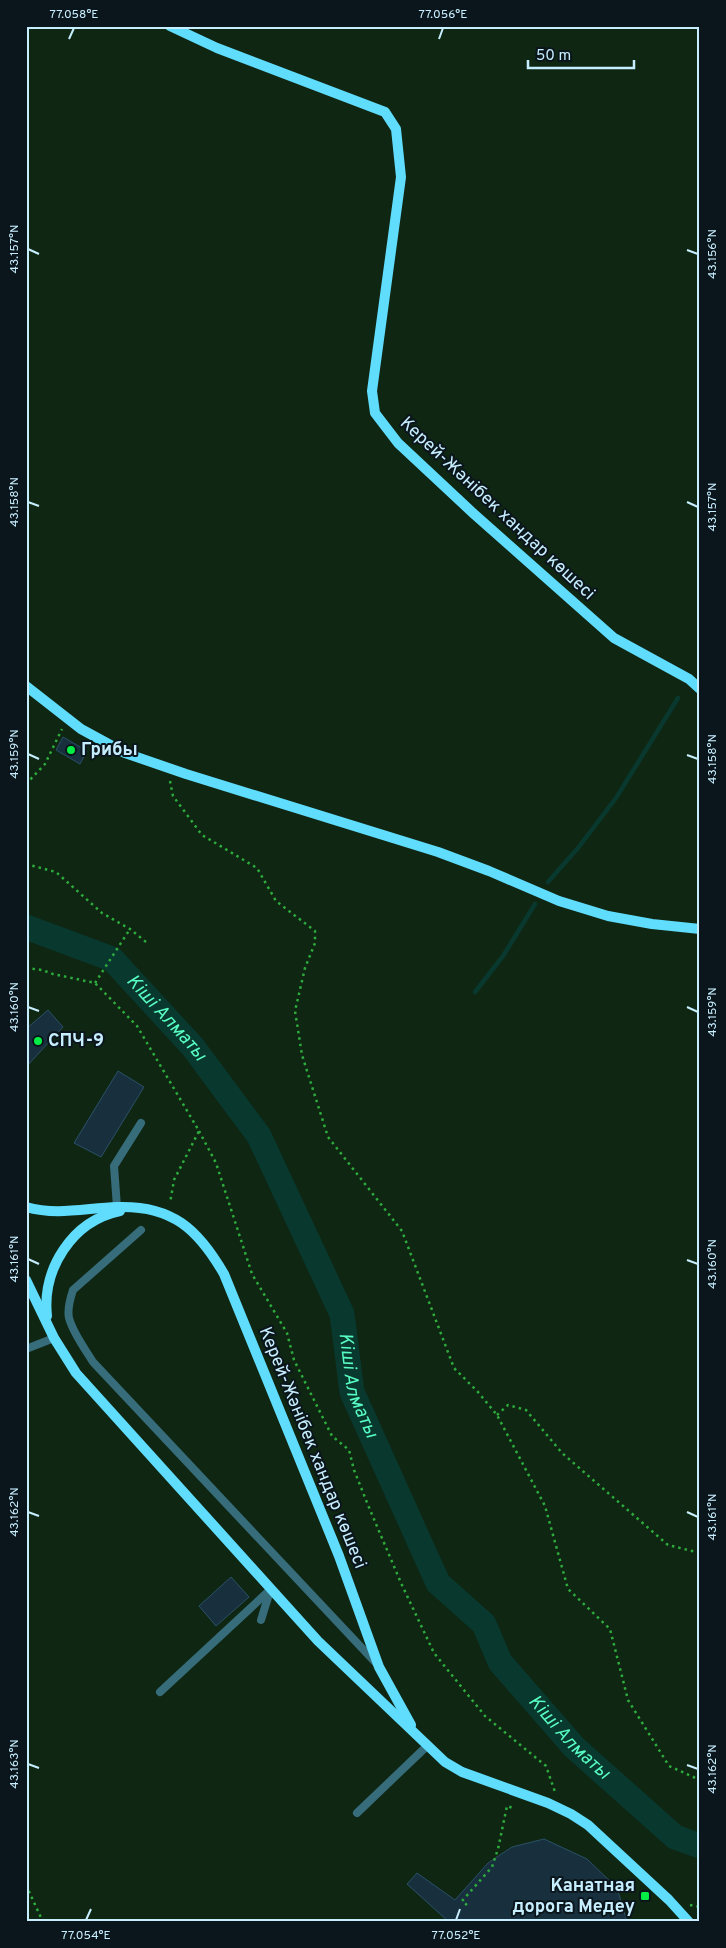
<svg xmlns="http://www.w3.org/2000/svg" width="726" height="1948" viewBox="0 0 726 1948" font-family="Overpass,sans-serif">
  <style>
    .green { fill: #0f2612 }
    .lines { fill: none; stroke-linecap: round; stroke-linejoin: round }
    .stream { stroke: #09382f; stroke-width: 4.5 }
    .river { stroke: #09382f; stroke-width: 25 }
    .building { fill: #182f3d; stroke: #2a5168 }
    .path { stroke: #2eab3d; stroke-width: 2.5; stroke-dasharray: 2.5 4; stroke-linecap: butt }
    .lane { stroke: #376c7b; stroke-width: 8 }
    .secondary { stroke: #60dcfd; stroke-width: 10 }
    .ticks { fill: none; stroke: #c7eefe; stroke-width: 2 }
    .poi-dot { fill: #03ee45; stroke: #0b161c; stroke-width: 2 }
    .labels { text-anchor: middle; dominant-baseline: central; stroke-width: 4; stroke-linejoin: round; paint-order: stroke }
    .street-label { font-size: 18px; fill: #c7eefe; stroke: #0b161c }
    .poi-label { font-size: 18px; font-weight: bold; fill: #c7eefe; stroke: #0b161c; text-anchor: start }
    .water-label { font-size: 19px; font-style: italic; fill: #57fdc2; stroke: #0b161c }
    .neatline { fill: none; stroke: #c7eefe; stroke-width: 2 }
    .ticks-label { font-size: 12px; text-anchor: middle; fill: #c7eefe }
  </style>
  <rect width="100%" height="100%" fill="#0b161c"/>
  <rect class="green" x="26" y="26" width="674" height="1896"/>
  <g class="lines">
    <g class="stream">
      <path d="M 548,882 L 578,848 L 616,798 L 678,698"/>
      <path d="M 475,992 L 503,956 L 535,904"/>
    </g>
    <path class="river" id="s1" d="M 26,927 L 112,959 L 193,1047 L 259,1136 L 342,1314 L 352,1392 L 438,1583 L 484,1624 L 500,1662 L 574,1747 L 675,1837 L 700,1846"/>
  </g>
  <g class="building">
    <path d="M 63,737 L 87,751 L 80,764 L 56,750 Z"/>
    <path d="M 48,1010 L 63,1027 L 26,1067 L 26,1029 Z"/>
    <path d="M 118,1071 L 144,1087 L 101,1157 L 74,1143 Z"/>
    <path d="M 231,1577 L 249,1597 L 216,1626 L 199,1606 Z"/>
    <path d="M 544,1839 L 587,1859 L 617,1888 L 627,1922 L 449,1922 L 407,1884 L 417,1873 L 455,1900 L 488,1863 L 512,1847 Z"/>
  </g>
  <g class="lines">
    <g class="path">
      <path d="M 170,781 L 173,796 L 202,835 L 257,868 L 276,901 L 315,931 L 315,943 L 305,968 L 295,1011 L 302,1055 L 328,1137 L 402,1231 L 454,1368 L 478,1392 L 497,1415 L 545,1506 L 568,1589 L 610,1629 L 628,1700 L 669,1766 L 700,1780"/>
      <path d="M 26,784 L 45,764 L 62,729"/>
      <path d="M 26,864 L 56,872 L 102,913 L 130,929 L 146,942"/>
      <path d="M 26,968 L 42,970 L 53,974 L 95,983 L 137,1026 L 199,1131 L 174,1180 L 170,1203"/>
      <path d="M 95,983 L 130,929"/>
      <path d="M 199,1131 L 216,1163 L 252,1274 L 287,1333 L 294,1360 L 332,1436 L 349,1450 L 354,1470 L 368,1505 L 401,1583 L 434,1653 L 485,1716 L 546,1766 L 555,1792"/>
      <path d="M 497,1415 L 508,1405 L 526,1410 L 562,1453 L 668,1545 L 700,1553"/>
      <path d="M 26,1885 L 43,1922"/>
      <path d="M 467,1905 L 462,1901 L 492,1867 L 498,1849 L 507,1806 L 513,1808"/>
      <path d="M 690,1905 L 700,1907"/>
    </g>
    <g class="lane">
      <path d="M 117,1207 L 114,1166 L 141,1123"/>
      <path d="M 141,1230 L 73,1290 C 70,1299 67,1309 69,1318 C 73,1333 85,1349 93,1362 L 376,1663"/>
      <path d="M 26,1349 L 54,1338"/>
      <path d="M 261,1620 L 270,1591"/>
      <path d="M 160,1692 L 271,1589"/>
      <path d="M 357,1813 L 427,1746"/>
    </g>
    <g class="secondary">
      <path d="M 170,26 L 217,48 L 385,112 L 396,129 L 401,177 L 372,391 L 375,413 L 398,443 L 474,514 L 614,638 L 689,679 L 700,689"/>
      <path d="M 26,686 L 81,729 L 125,753 L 186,774 L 438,852 L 489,871 L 559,901 L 608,916 L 652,924 L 700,929"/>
      <path d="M 26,1207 C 57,1216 86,1208 117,1207 C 172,1205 198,1229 224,1274 L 339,1556 L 379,1667 L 411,1725"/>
      <path d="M 26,1280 L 54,1338 L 76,1373 L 318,1641 L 445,1762 L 462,1772 L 548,1803 L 571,1814 L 588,1825 L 669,1900 L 689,1922"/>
      <path d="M 47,1316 C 42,1269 72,1221 120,1211"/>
    </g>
  </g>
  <path class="ticks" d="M 69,39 L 74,28M 439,39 L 443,28M 28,249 L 39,254M 687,250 L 698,254M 28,502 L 39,506M 687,502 L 698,507M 28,754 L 39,759M 687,755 L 698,759M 28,1007 L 39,1011M 687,1007 L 698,1012M 28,1259 L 39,1264M 687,1260 L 698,1264M 28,1512 L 39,1516M 687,1512 L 698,1517M 28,1764 L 39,1768M 687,1765 L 698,1769M 86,1920 L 91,1909M 456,1920 L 460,1909"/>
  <g class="poi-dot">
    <circle cx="71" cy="750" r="5"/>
    <circle cx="38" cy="1041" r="5"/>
    <rect x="640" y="1891" width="10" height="10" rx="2.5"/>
  </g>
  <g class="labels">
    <g class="street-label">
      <text transform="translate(497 509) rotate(43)">Керей-Жәнібек хандар көшесі</text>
      <text transform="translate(312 1448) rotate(68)">Керей-Жәнібек хандар көшесі</text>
    </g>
    <g class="poi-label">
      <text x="81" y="750">Грибы</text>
      <text x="48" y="1041">СПЧ-9</text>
      <text x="635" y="1886" text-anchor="end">Канатная<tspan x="635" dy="21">дорога Медеу</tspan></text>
    </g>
    <g class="water-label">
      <text stroke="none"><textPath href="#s1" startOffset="172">Кіші Алматы</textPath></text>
      <text stroke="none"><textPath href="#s1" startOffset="592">Кіші Алматы</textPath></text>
      <text stroke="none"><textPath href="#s1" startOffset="1012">Кіші Алматы</textPath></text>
    </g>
  </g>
  <rect width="726" height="1948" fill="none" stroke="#0b161c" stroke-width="55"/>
  <path d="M528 60v8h106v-8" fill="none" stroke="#c7eefe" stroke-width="2.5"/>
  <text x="536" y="60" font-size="15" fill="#c7eefe" stroke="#0b161c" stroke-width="4" paint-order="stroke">50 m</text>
  <rect x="28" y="28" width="670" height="1892" class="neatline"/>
  <g class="ticks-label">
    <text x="74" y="18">77.058°E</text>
    <text x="443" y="18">77.056°E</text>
    <text transform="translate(14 249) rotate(-90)" y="4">43.157°N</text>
    <text transform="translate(712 254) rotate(-90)" y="4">43.156°N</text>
    <text transform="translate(14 502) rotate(-90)" y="4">43.158°N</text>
    <text transform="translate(712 507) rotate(-90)" y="4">43.157°N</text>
    <text transform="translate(14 754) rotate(-90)" y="4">43.159°N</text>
    <text transform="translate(712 759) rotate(-90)" y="4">43.158°N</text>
    <text transform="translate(14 1007) rotate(-90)" y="4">43.160°N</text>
    <text transform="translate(712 1012) rotate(-90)" y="4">43.159°N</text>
    <text transform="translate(14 1259) rotate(-90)" y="4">43.161°N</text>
    <text transform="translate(712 1264) rotate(-90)" y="4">43.160°N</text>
    <text transform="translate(14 1512) rotate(-90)" y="4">43.162°N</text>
    <text transform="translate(712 1517) rotate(-90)" y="4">43.161°N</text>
    <text transform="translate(14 1764) rotate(-90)" y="4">43.163°N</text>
    <text transform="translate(712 1769) rotate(-90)" y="4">43.162°N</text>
    <text x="86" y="1939">77.054°E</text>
    <text x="456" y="1939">77.052°E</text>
  </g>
</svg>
